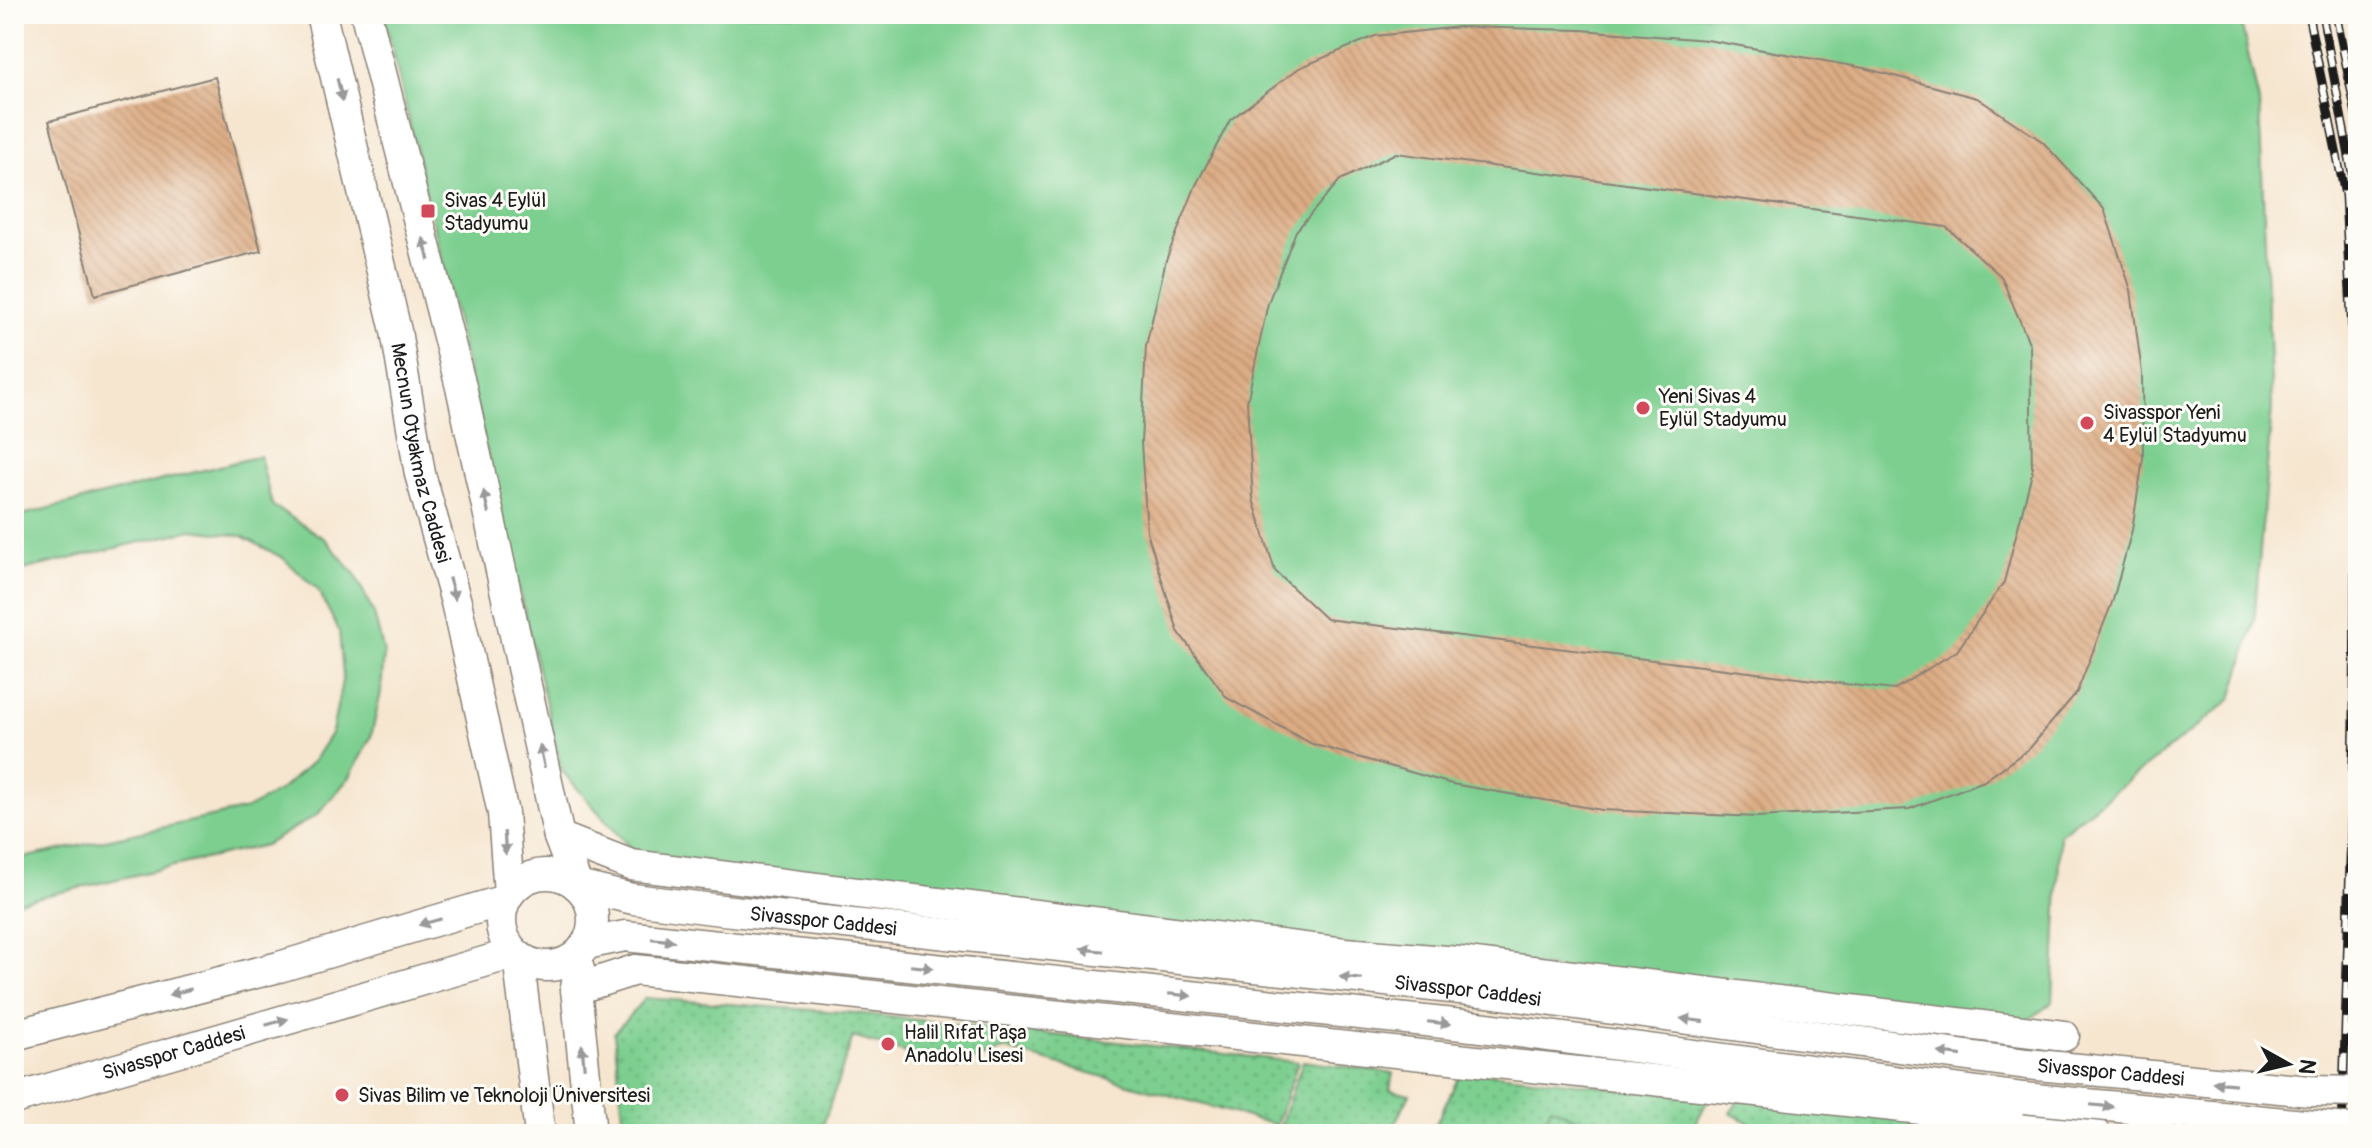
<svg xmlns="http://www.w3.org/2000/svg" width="2372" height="1148" viewBox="0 0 2372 1148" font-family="Pangolin,sans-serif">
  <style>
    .grass { fill: url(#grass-dots); stroke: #4c7656; stroke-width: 2 }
    .pitch { fill: #7dcf90; stroke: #4c7656; stroke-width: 2 }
    .building { fill: url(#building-back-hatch); fill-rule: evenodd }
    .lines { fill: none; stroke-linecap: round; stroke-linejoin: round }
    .minor-casing { stroke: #898176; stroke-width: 33 }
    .minor { stroke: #fff; stroke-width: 30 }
    .rail-casing { stroke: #1c1c1c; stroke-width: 9 }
    .rail { stroke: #fdfcf7; stroke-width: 6; stroke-dasharray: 18; stroke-linecap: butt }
    .minor-bridge-casing { stroke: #898176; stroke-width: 33; stroke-linecap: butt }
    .minor-bridge { stroke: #fff; stroke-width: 30 }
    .oneway { fill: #999 }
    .poi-dot { fill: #d1495b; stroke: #fdfcf7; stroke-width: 3 }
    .labels { text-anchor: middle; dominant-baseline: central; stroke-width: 6; stroke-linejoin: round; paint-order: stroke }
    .poi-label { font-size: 20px; fill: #1c1c1c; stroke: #fdfcf7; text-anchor: start }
    .street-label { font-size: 20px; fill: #1c1c1c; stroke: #fdfcf7 }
  </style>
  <defs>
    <pattern id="grass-dots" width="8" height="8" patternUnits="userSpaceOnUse" patternTransform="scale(2)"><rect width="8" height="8" fill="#7dcf90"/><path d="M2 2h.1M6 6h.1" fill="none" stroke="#6bb17c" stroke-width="1.8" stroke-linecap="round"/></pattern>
    <pattern id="building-back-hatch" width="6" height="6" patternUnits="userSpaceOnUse" patternTransform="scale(2)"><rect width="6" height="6" fill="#dcac84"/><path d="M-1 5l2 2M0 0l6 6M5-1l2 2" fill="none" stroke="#bc9371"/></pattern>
  </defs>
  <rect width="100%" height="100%" fill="#fdfcf7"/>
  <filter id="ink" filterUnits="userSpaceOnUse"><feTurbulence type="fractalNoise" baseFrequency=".0125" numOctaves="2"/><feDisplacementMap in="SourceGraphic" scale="16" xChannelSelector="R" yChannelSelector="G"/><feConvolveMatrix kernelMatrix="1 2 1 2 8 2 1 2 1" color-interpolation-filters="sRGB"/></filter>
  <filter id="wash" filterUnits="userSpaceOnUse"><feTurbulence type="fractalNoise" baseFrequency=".006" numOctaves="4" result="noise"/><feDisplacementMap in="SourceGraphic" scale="32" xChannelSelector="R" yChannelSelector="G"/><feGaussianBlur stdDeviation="1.8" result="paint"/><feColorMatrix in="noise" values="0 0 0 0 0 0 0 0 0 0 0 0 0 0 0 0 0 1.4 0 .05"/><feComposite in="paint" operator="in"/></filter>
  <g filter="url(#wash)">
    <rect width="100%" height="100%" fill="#f6e6d0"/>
    <g class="grass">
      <path d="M 645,998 L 855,1013 L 1298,1062 L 1276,1125 L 1004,1049 L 957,1068 L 853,1037 L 820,1134 L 625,1134 L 614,1033 Z"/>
      <path d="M 1303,1061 L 1393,1073 L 1390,1090 L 1410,1094 L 1389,1134 L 1277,1134 Z"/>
      <path d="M 1462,1070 L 1709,1098 L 1690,1134 L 1431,1134 Z"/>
      <path d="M 1740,1099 L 2082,1134 L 1770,1134 L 1730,1113 Z"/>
    </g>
    <g class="pitch">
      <path d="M 384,14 L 2239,14 L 2259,102 L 2272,407 L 2254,623 L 2232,699 L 2060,834 L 2053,1002 L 2026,1022 L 644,864 L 562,771 Z"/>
      <path d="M 260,456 L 272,505 L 325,539 L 355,574 L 374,614 L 384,653 L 381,692 L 371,737 L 350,777 L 317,815 L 265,845 L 14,903 L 14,860 L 247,809 L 282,789 L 313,761 L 332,732 L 343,676 L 339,631 L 318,590 L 283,558 L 242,536 L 192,530 L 14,572 L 14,517 Z"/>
      <path d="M 1551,1107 L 1611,1134 L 1540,1134 Z"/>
    </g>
    <g id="blocks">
      <g class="building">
        <path d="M 1459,27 L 1581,30 L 1707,40 L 1864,68 L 1977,98 L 2043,142 L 2104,209 L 2131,290 L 2142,373 L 2143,459 L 2132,530 L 2113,600 L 2077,692 L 2030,748 L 1984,781 L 1909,809 L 1757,817 L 1602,810 L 1452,784 L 1312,744 L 1227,698 L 1178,631 L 1147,532 L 1141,443 L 1146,346 L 1166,260 L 1196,185 L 1230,120 L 1299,68 L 1375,36 ZM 1396,153 L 1946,227 L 2001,276 L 2030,345 L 2032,473 L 2004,582 L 1957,651 L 1893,690 L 1326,619 L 1275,571 L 1253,499 L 1247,402 L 1268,303 L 1296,231 L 1340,180 Z"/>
        <path d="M 215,77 L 261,251 L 95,295 L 49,121 Z"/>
      </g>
    </g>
  </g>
  <g filter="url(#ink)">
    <use href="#blocks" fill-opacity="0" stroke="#898176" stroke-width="2"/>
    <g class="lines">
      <g class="minor-casing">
        <g id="minor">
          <path id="s1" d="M 321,14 L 396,331 L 420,474 L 456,602 L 503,813 L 509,894"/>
          <path d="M 366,14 L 462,391 L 559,837 L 577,885"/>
          <path d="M 559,837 L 631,865 L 1345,953 L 1459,962 L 2064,1036"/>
          <circle cx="547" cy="920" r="46"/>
          <path id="s2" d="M 578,886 L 633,899 L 713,909 L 1479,991 L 2027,1064"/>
          <path d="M 586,944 L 625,936 L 1472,1026 L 2024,1098"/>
          <path d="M 518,956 L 540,1134"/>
          <path d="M 579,969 L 576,989 L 591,1134"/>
          <path d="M 576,989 L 635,970 L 2060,1124 L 2096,1134"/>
          <path d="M 14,1035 L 279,967 L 505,900"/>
          <path id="s3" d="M 14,1099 L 501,957 L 517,955"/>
        </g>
      </g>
      <use href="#minor" class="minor"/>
      <g class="rail-casing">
        <g id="rail">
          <path d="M 2308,14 L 2345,195 L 2356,410 L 2354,727 L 2342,1134"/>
          <path d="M 2322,14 L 2358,204"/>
          <path d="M 2336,14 L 2358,124"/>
          <path d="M 2356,1134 L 2358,1059"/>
        </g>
      </g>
      <use href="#rail" class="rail"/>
      <g class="minor-bridge-casing">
        <g id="minor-bridge">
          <path id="s4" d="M 2027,1064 L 2310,1091 L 2358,1092"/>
          <path d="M 2024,1098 L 2358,1130"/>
        </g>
      </g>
      <use href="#minor-bridge" class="minor-bridge"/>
    </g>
    <defs><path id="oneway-solid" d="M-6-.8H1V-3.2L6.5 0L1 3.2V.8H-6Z" transform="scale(2)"/></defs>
    <g class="oneway">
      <use href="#oneway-solid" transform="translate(340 90) rotate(76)"/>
      <use href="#oneway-solid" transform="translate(426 249) rotate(-104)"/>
      <use href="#oneway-solid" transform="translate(486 502) rotate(-102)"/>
      <use href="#oneway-solid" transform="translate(452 589) rotate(74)"/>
      <use href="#oneway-solid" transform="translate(542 756) rotate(-102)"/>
      <use href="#oneway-solid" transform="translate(505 843) rotate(86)"/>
      <use href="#oneway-solid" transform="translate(430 922) rotate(164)"/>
      <use href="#oneway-solid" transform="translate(663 940) rotate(6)"/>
      <use href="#oneway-solid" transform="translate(1092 950) rotate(-174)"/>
      <use href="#oneway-solid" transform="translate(922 967) rotate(6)"/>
      <use href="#oneway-solid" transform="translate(1351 978) rotate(-174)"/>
      <use href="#oneway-solid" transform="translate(180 992) rotate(165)"/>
      <use href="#oneway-solid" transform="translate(1180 995) rotate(6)"/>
      <use href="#oneway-solid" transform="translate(1692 1020) rotate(-172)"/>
      <use href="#oneway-solid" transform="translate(277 1022) rotate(-16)"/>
      <use href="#oneway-solid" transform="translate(1439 1023) rotate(6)"/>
      <use href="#oneway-solid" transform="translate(1950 1054) rotate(-172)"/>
      <use href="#oneway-solid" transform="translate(583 1056) rotate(-96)"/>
      <use href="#oneway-solid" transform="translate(2224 1083) rotate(-175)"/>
      <use href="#oneway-solid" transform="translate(2102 1106) rotate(6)"/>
    </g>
  </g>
  <g class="poi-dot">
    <rect x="420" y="203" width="16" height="16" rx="4"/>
    <circle cx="1643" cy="408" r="8"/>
    <circle cx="2087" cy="423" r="8"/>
    <circle cx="888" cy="1044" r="8"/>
    <circle cx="342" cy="1095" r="8"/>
  </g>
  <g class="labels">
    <g class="poi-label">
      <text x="444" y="200">Sivas 4 Eylül<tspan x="444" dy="23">Stadyumu</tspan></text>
      <text x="1659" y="396">Yeni Sivas 4<tspan x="1659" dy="23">Eylül Stadyumu</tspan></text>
      <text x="2103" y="412">Sivasspor Yeni<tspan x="2103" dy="23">4 Eylül Stadyumu</tspan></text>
      <text x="904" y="1032">Halil Rıfat Paşa<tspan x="904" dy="23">Anadolu Lisesi</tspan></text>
      <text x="358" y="1095">Sivas Bilim ve Teknoloji Üniversitesi</text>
    </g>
    <g class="street-label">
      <text stroke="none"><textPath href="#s1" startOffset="450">Mecnun Otyakmaz Caddesi</textPath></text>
      <text stroke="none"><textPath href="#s2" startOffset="248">Sivasspor Caddesi</textPath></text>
      <text stroke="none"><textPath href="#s2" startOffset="896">Sivasspor Caddesi</textPath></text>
      <text stroke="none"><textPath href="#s3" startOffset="166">Sivasspor Caddesi</textPath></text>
      <text stroke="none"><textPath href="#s4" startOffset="84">Sivasspor Caddesi</textPath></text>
    </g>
  </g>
  <rect width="2372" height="1148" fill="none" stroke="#fdfcf7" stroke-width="48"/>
  <g transform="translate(2288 1064) rotate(98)" stroke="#fdfcf7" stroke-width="6" paint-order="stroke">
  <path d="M0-6L14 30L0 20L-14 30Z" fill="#1c1c1c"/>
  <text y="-12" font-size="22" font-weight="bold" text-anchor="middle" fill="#1c1c1c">N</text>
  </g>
</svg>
